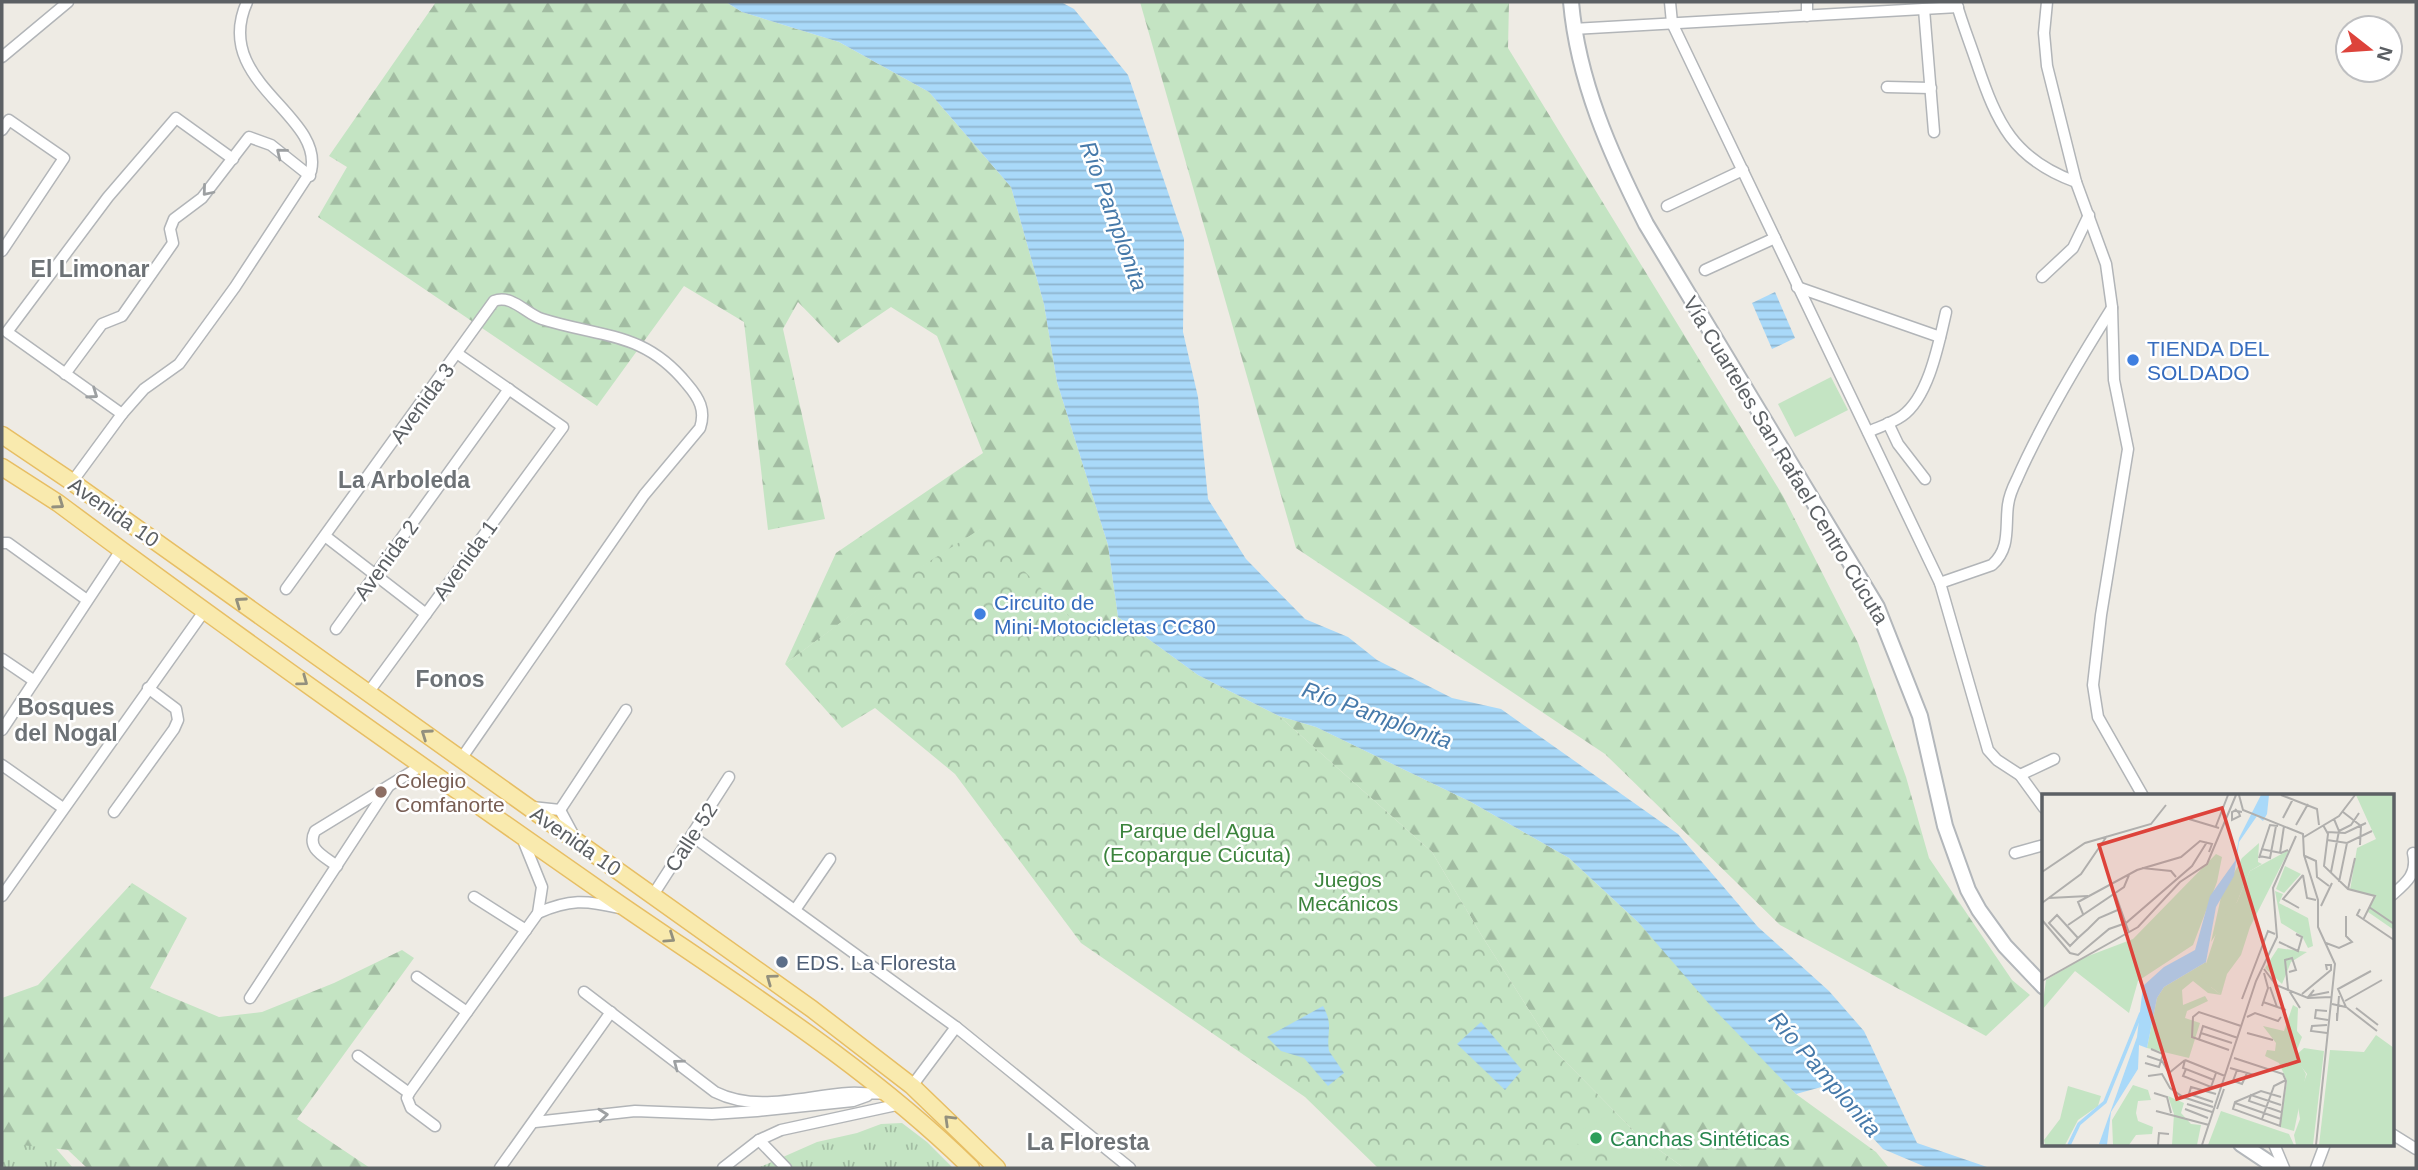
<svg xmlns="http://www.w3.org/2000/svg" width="2418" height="1170" viewBox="0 0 2418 1170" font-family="Helvetica,sans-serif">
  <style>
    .grass { fill: url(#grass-tufts) }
    .forest { fill: url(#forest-firs) }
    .park { fill: url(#park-crowns) }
    .pitch { fill: #c4e4c3 }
    .water { fill: url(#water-rules) }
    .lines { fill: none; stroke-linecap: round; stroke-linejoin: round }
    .street-casing { stroke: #b2b5b8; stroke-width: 13 }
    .secondary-casing { stroke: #b3b7bb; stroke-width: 18 }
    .primary-casing { stroke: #e7be64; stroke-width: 19 }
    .street { stroke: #fff; stroke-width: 10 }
    .secondary { stroke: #fff; stroke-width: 14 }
    .primary { stroke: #f9eaae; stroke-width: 16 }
    .oneway { stroke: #9da0a2 }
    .oneway2 { stroke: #93907e }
    .shop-dot { fill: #3f7fe0; stroke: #fff; stroke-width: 2.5 }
    .education-dot { fill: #8d6e63; stroke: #fff; stroke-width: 2.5 }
    .service-dot { fill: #5c6f8a; stroke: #fff; stroke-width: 2.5 }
    .leisure-dot { fill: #2e9e5b; stroke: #fff; stroke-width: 2.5 }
    .labels { text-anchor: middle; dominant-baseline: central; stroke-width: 5; stroke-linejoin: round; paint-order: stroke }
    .shop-label { font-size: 21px; fill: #366cbe; stroke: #fff; text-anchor: start }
    .street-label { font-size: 21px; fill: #5c6064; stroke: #fff }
    .education-label { font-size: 21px; fill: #785e54; stroke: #fff; text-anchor: start }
    .park-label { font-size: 21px; fill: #3c843d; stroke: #fff }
    .service-label { font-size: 21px; fill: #4e5e75; stroke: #fff; text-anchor: start }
    .leisure-label { font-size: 21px; fill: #27864d; stroke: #fff; text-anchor: start }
    .water-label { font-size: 23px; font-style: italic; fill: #477aaa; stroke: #fff }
    .neighbourhood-label { font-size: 23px; font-weight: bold; fill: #6d7276; stroke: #fff }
    .inset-river { fill: none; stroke: #a9d9f9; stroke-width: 3.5 }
    .inset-road { fill: none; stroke: #b0afad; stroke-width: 2 }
    .view { fill: #dd433b; fill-opacity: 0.15; stroke: #dd433b; stroke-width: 3.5 }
    .inset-edge { fill: none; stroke: #5c6064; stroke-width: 3.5 }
  </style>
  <defs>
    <pattern id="grass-tufts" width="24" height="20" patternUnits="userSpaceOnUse" patternTransform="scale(1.75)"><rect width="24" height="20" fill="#c4e4c3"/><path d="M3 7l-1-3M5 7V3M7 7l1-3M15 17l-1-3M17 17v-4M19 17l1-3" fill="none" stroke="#a2bca2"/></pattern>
    <pattern id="forest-firs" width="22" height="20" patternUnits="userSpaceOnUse" patternTransform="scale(1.75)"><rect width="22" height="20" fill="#c4e4c3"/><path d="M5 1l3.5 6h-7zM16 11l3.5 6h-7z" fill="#a2bca2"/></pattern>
    <pattern id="park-crowns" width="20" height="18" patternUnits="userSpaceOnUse" patternTransform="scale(1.75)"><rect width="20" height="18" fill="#c4e4c3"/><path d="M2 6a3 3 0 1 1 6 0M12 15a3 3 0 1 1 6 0" fill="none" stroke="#a2bca2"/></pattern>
    <pattern id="water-rules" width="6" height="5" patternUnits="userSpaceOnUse" patternTransform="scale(1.75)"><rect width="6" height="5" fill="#a9d9f9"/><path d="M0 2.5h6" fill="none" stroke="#8db3cd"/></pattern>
  </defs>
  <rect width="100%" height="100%" fill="#eeebe4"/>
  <g class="grass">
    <path d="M 902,1123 L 927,1142 L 953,1168 L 758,1168 L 817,1142 L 857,1133 L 881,1124 Z"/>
    <path d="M 46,1137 L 73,1168 L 2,1168 L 2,1140 Z"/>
  </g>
  <g class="forest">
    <path d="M 436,2 L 726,2 L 742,12 L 839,42 L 929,92 L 1011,187 L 1044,304 L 1057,382 L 1108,545 L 1118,617 L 1083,631 L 981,529 L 881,593 L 785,664 L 836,553 L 983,453 L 937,336 L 891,307 L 838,343 L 798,302 L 783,329 L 825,519 L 768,530 L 744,322 L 684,286 L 597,406 L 318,217 L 347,167 L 329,156 Z"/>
    <path d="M 1140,2 L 1509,2 L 1508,48 L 1783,496 L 1858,643 L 1906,777 L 1929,858 L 2012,980 L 2030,995 L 1986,1036 L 1780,925 L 1605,754 L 1296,548 Z"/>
    <path d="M 1279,716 L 1316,727 L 1471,802 L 1569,858 L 1639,923 L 1796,1094 L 1876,1152 L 1889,1168 L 1684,1168 L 1636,1133 L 1555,1051 L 1482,936 L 1432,852 Z"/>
    <path d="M 132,883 L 187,918 L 150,988 L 219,1017 L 262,1012 L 334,983 L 402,950 L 414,958 L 297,1119 L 370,1168 L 87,1168 L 68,1150 L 2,1143 L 2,998 L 38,985 Z"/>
  </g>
  <path class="park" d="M 982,528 L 1083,631 L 1118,617 L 1198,675 L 1279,716 L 1432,852 L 1482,936 L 1555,1051 L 1636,1133 L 1684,1168 L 1378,1168 L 1305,1097 L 1081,943 L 955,774 L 875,708 L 842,728 L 785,664 L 884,590 Z"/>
  <g class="pitch">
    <path d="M 1831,377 L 1848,410 L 1795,437 L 1778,404 Z"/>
    <path d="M 1607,1116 L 1619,1141 L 1586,1159 L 1573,1135 Z"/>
    <path d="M 1621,1140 L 1671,1167 L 1671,1168 L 1607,1168 Z"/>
  </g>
  <g class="water">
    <path d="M 726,2 L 1061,2 L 1074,9 L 1128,75 L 1184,239 L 1183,332 L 1198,397 L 1208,499 L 1246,559 L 1305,619 L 1348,637 L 1377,660 L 1452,698 L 1501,709 L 1678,834 L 1758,927 L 1829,991 L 1864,1031 L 1917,1143 L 1990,1168 L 1928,1168 L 1883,1149 L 1825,1086 L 1796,1094 L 1710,1005 L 1639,923 L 1569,858 L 1471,802 L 1316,727 L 1279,716 L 1198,675 L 1118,617 L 1108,545 L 1057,382 L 1044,304 L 1011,187 L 929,92 L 839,42 L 742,12 Z"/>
    <path d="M 1775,292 L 1795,338 L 1772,349 L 1752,303 Z"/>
    <path d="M 1323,1006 C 1334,1026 1326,1032 1329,1051 L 1344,1073 L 1328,1086 L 1304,1058 L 1281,1051 L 1267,1037 Z"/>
    <path d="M 1481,1022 L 1522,1070 L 1505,1090 L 1457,1044 Z"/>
  </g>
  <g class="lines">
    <g class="street-casing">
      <g id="street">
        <path d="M 1670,2 L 1672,23 L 1940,583 L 1988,750 L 1997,760 L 2020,775 L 2044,808"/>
        <path d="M 1807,2 L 1807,16"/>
        <path d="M 1956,2 C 1962,23 1970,43 1977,64 C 1997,123 2013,159 2076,182"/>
        <path d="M 2047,2 L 2044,33 L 2047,66 L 2076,182 L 2106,264 L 2112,307 L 2114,380 L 2128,449 L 2101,615 L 2093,685 L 2098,717 L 2143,796"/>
        <path d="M 1924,9 L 1934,132"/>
        <path d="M 1573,29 L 1958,7"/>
        <path d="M 2,57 L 68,2"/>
        <path d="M 1887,87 L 1931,88"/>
        <path d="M 2,130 L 9,120 L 64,158 L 2,251"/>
        <path d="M 1667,206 L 1743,170"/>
        <path d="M 1705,270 L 1775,238"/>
        <path d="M 2042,277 L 2073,248 L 2089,215"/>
        <path d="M 1797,287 L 1940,337"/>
        <path d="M 65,374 L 102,324 L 122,316 L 173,243 L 170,229 L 174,219 L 202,198 L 249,137 L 271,145 L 310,176"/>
        <path d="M 122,414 L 7,332 L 108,197 L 176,118 L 233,159"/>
        <path d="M 1888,423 L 1898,444 L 1925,479"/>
        <path d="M 1868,432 C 1879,427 1892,423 1902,416 C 1929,397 1939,342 1946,312"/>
        <path d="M 72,482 L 122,414 L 144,389 L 179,364 L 235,287 L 311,171 C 324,114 211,82 247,2"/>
        <path d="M 325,536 L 426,614"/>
        <path d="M 2,543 L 8,543 L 87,600"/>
        <path d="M 1940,583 L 1992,565 C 2011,548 2005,527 2008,505 C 2009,497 2013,487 2017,479 C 2042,422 2078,362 2112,308"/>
        <path d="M 286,589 L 494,301 C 512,294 526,314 542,319 C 602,338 644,331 687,384 C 699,398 706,410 700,428 L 644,495 L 461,759"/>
        <path d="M 336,629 L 509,389"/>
        <path d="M 2,659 L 33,680"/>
        <path d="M 368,693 L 563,427 L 458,354"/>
        <path d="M 2,730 L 121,550"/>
        <path d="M 2,765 L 63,808"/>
        <path d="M 2020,775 L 2054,759"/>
        <path d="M 532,807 L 560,810 L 574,836"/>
        <path d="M 560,810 L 626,710"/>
        <path d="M 114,812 L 174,729 L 178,720 L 176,709 L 148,688"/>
        <path d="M 692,836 L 956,1027 L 1130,1168"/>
        <path d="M 2015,853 L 2044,845"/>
        <path d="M 337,866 C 324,856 306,849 315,831 L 421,766"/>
        <path d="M 653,895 L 729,777"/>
        <path d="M 2392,895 C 2406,883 2418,874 2413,853"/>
        <path d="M 2,896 L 205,610"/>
        <path d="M 474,897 L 526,930"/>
        <path d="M 795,910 L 830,859"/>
        <path d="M 538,913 C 569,899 586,900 619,908"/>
        <path d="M 417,977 L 467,1012"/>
        <path d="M 584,992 L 715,1092 C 757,1113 804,1096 849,1093 C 862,1092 874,1095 887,1093"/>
        <path d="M 250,998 L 388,787"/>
        <path d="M 358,1056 L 409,1093"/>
        <path d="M 912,1086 L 956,1027"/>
        <path d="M 535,1122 L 635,1111 L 712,1114 L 757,1111 L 853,1101 L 867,1096"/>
        <path d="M 435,1126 L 411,1108 L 407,1098 L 409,1093 L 538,913 L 542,887 L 523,840"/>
        <path d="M 2392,1134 L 2416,1149"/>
        <path d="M 759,1140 L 786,1168"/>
        <path d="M 2274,1144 L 2284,1168"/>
        <path d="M 500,1168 L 611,1012"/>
        <path d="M 723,1168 L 759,1140 L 781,1130 L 901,1104"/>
        <path d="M 2316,1168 L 2325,1144"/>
      </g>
    </g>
    <g class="secondary-casing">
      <g id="secondary">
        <path d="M 1571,2 C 1578,81 1610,153 1646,224 L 1877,607 L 1920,716 L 1945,826 L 1968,890 L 1979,910 L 2005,946 L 2044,987"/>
        <path d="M 2241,1144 L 2277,1168"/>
      </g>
    </g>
    <g class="primary-casing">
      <g id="primary">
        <path d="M 2,435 L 72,482 L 812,1009 L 912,1086 L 997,1168"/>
        <path d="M 2,467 L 58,503 C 239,638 423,767 608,896 C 732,982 863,1062 971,1168"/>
      </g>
    </g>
    <use href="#street" class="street"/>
    <use href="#secondary" class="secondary"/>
    <use href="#primary" class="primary"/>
  </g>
  <defs><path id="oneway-chevron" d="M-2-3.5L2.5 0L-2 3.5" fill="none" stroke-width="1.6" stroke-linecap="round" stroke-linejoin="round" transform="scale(1.75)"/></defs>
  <g class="oneway">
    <use href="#oneway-chevron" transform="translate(281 153) rotate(-141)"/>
    <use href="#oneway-chevron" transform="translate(207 191) rotate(130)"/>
    <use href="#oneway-chevron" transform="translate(93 394) rotate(35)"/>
    <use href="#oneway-chevron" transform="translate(678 1064) rotate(-143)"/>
    <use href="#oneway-chevron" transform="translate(603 1115) rotate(-6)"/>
  </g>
  <g class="oneway2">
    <use href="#oneway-chevron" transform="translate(59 504) rotate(35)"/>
    <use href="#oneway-chevron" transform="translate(240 602) rotate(-145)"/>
    <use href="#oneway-chevron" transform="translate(303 681) rotate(36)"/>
    <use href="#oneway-chevron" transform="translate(426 734) rotate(-145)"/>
    <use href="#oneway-chevron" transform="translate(670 938) rotate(34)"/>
    <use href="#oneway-chevron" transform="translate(771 979) rotate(-144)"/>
    <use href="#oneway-chevron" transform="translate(949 1120) rotate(-136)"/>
  </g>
  <g class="shop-dot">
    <circle cx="2133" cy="360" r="7"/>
    <circle cx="980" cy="614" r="7"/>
  </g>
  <circle class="education-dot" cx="381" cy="792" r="7"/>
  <circle class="service-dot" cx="782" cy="962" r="7"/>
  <circle class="leisure-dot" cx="1596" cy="1138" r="7"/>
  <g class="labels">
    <g class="shop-label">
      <text x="2147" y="348">TIENDA DEL<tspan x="2147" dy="24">SOLDADO</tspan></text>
      <text x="994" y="602">Circuito de<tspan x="994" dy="24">Mini-Motocicletas CC80</tspan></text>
    </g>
    <g class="street-label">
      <text transform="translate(422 403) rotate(-54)">Avenida 3</text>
      <text transform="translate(1786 460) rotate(59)">Vía Cuarteles San Rafael Centro Cúcuta</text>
      <text transform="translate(114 512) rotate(35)">Avenida 10</text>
      <text transform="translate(386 560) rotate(-54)">Avenida 2</text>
      <text transform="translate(465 560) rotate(-54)">Avenida 1</text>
      <text transform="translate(691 837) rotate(-57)">Calle 52</text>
      <text transform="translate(576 841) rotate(35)">Avenida 10</text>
    </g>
    <g class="education-label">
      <text x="395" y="780">Colegio<tspan x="395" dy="24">Comfanorte</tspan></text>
    </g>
    <g class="park-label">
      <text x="1197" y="830">Parque del Agua<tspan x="1197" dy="24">(Ecoparque Cúcuta)</tspan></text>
      <text x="1348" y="879">Juegos<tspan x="1348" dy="24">Mecánicos</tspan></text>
    </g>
    <g class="service-label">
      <text x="796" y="962">EDS. La Floresta</text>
    </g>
    <g class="leisure-label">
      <text x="1610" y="1138">Canchas Sintéticas</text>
    </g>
    <g class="water-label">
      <text transform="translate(1114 216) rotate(70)">Río Pamplonita</text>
      <text transform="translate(1377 715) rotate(20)">Río Pamplonita</text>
      <text transform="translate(1825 1074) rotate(49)">Río Pamplonita</text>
    </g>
    <g class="neighbourhood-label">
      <text x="90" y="269">El Limonar</text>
      <text x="404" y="480">La Arboleda</text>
      <text x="450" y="679">Fonos</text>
      <text x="66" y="707">Bosques<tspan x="66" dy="26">del Nogal</tspan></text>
      <text x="1088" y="1142">La Floresta</text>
    </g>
  </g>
  <g transform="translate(2042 794)">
    <rect width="352" height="352" fill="#eeebe4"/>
    <path d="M 314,1 L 352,1 L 352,136 L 326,118 L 332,102 L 308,96 L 315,54 L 334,45 ZM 243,72 L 259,80 L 242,99 L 234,95 ZM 233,97 L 241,100 L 237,109 L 266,124 L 271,152 L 266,154 L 260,142 L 239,129 ZM 236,154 L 265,158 L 249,168 L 240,190 L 223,174 ZM 334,241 L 352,254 L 352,351 L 277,351 L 288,256 L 322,258 ZM 262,254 L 282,257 L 271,351 L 254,351 L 252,341 L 258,325 L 255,305 L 265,280 L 252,263 Z" fill="#c4e4c3"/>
    <path d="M 217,49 L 216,68 L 220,70 L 208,77 L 195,108 L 169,148 L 179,103 L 200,64 ZM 174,60 L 180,63 L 175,88 L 151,151 L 96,187 L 87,219 L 33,177 L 0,216 L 4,186 L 41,164 L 91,145 ZM 164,168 L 169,193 L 179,201 L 166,199 L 151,187 L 140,196 L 141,211 L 163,202 L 166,207 L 145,217 L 143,224 L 158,229 L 147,264 L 105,254 L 115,204 L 122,193 ZM 251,211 L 256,214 L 255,237 L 260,243 L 253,261 L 264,280 L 252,337 L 238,333 L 245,287 L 237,269 L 223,262 L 225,256 L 233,257 L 234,249 L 221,232 L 242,237 ZM 91,291 L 106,296 L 109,306 L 96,307 L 94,319 L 96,327 L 111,333 L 110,340 L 94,341 L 87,351 L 71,351 L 70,326 ZM 26,292 L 59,302 L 56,312 L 36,326 L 23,351 L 3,351 L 2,346 L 18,325 ZM 126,302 L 142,309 L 139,319 L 149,330 L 159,331 L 155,351 L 130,351 L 132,320 Z" fill="#c4e4c3"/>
    <path d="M 247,56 L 208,133 L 199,161 L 185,180 L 179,201 L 159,185 L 178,127 L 195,108 L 208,77 ZM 179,317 L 247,340 L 252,351 L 166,351 Z" fill="#c4e4c3"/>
    <path d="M 219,1 L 227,1 L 225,20 L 221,27 L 215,22 L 197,48 L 192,82 L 174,113 L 164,168 L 122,193 L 115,204 L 105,254 L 97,251 L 96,275 L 69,318 L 65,351 L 57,350 L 95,243 L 101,192 L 122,173 L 153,156 L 168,102 L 193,67 L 197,44 Z" fill="#a9d9f9"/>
    <path class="inset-river" d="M 27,351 L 37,330 L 63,308 L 99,219"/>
    <path class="inset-road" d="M 197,1 L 201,16 L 261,40 L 262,61 L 276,106 L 276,133 L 293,170 L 274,351M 239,1 L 275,15 L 277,31M 193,15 L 197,19 L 198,22 L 190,26 L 190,18 L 192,17 L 195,17 L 200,18M 301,18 L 319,32 L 318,51M 241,24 L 251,5M 147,25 L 177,34M 254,31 L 266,10M 281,31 L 286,40 L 282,72 L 306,95 L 333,102 L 321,126M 174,32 L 186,1M 297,37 L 309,31 L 317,19M 285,38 L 303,39 L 324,29M 262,43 L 297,22 L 313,1M 285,46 L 305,49 L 330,37M 219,55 L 239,59 L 246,56M 238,59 L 242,32M 217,62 L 228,64 L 234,32M 263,62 L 274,67 L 275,83 L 287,92M 217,64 L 228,31 L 236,32M 100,74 L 129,77 L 134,83M 0,78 L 43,49 L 109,30 L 124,11M 289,78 L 297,37 L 292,25M 261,81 L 265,104 L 274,106M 297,88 L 305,49M 306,95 L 313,64M 73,99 L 87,139M 7,104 L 46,102M 0,109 L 39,80 L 65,42M 279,112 L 290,89M 327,113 L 352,130M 257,114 L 241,105 L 261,81M 318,115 L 315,121 L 352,146M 41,120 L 36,108 L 95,76 L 139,63 L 158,47 L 170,50 L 167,58M 0,126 L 28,159 L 36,161 L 67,135 L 84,129 L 150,72 L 165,48M 26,131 L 82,93 L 87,81M 36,144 L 15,121 L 7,129 L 28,152 L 36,144 L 46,135 L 57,124 L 78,115M 237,148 L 256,157 L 260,143 L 254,140M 284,149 L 297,154 L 310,148 L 304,142 L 304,122M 222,175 L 234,191 L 266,204 L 289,203M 247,178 L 254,176 L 250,164 L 243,166 L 246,195 L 258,214M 0,187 L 96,133 L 138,88 L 165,70 L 194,1M 228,193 L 235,213M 272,196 L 267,202 L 287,198M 260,200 L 289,176 L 289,171 L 284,171 L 285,176M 200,205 L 226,137 L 233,140M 303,207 L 340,186M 221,208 L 244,216M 290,210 L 304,213 L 296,195 L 329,177M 220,212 L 226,194 L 222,179M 304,213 L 335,237M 314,214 L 336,231M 285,217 L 274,216 L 273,224 L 286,226M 295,219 L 295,227 L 297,202M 205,223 L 213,219 L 236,227 L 239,223M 159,239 L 190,249M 205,239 L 231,246M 285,239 L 269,237 L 270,232 L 285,231M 157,245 L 161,232 L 196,244M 187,256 L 150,243 L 151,223 L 157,218 L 199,232M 105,262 L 120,267 L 127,279 L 143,266M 192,264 L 241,280 L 244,287 L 238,332 L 191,315 L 193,308 L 219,297 L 239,303M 143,266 L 183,282M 143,266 L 141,274 L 172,286M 103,269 L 117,273 L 121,260 L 109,255M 188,274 L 212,281M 144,275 L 141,282 L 169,293 L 174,279M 195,276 L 191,287 L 200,290 L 205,279M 106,282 L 120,280 L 128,294 L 141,303 L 171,313M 112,299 L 125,303 L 129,319M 171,308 L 147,300 L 149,293 L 174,300M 193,309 L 239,325M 145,310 L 170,318M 239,311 L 209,301 L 207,307 L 239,318M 143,315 L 166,324M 175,315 L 182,295M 114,317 L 167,331M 220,325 L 232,292 L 244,286M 116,351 L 117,339 L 127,340M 160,351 L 214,187 L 235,143 L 231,94 L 254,42"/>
    <path class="view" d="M 180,14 L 257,267 L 135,305 L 57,51 Z"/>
    <rect width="352" height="352" class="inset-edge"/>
  </g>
  <rect width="2418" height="1170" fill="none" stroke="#5c6064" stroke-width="7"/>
  <g transform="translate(2369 49) rotate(107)"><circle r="33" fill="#ffffff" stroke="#bebfc1" stroke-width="2"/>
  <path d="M0-5L12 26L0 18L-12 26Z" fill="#dd433b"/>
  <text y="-10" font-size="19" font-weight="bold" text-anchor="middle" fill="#5c6064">N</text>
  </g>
</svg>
